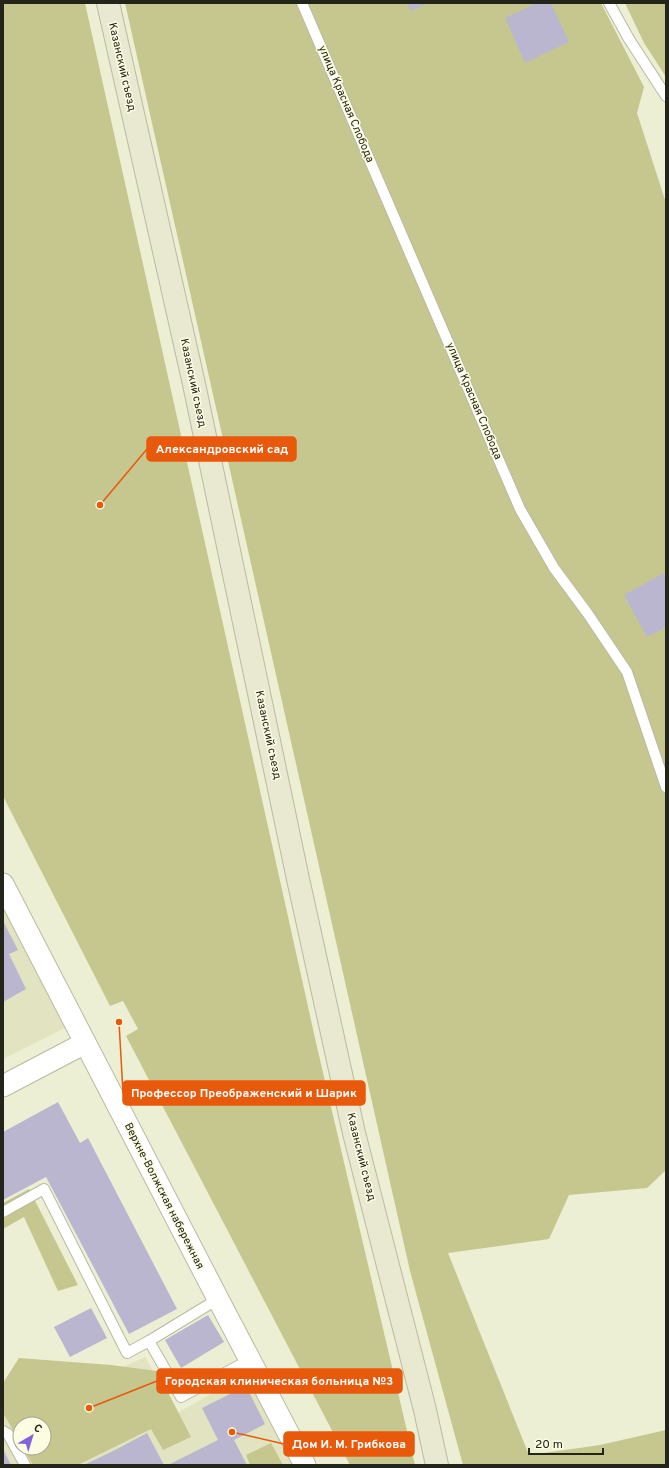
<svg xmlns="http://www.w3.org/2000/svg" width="669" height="1468" viewBox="0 0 669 1468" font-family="Overpass,sans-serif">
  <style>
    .built { fill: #e2e4c1; fill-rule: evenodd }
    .green { fill: #c6c78f }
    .building { fill: #bab6cf }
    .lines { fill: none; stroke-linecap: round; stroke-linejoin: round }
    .lane-casing { stroke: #b9baa1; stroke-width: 12 }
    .street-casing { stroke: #b9baa1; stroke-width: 23 }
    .secondary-casing { stroke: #b9baa1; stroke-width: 24 }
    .lane { stroke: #fff; stroke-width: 10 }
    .street { stroke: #fff; stroke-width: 21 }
    .secondary { stroke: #e9e9d2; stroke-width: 22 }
    .labels { text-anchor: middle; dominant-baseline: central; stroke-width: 3; stroke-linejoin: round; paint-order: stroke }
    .street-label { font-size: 11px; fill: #23241a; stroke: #fbfce1 }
    .leader { fill: none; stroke: #e8590c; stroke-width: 1.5 }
    .callout-dot { fill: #e8590c; stroke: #fbfce1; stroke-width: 1.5 }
    .callout { fill: #e8590c; stroke: #e8590c; stroke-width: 1.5 }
    .callout-label { font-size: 12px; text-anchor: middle; font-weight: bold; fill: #fff }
  </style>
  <rect width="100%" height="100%" fill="#edefd4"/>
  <g class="built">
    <path d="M 3,907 L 65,1028 L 3,1059 Z"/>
    <path d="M 145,1357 L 177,1413 L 245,1375 L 292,1465 L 3,1465 L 3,1388 L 42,1403 ZM 20,1424 L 44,1424 L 44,1448 L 20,1448 Z"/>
  </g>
  <g class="green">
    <path d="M 3,3 L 85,3 L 317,1047 L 415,1465 L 350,1465 L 126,1036 L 138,1029 L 123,1001 L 110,1006 L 3,796 Z"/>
    <path d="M 125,3 L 601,3 L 644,87 L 637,113 L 666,203 L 666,1170 L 647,1188 L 569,1195 L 549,1239 L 448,1253 L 529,1455 L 600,1445 L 666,1430 L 666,1465 L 463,1465 L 410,1271 Z"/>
    <path d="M 625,3 L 666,3 L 666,77 L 644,43 Z"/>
    <path d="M 29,1189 L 78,1285 L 58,1291 L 24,1217 L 3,1229 L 3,1203 Z"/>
    <path d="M 19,1358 L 111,1365 L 157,1371 L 191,1437 L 163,1450 L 151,1429 L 78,1465 L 33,1465 L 23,1448 L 44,1448 L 44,1424 L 20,1424 L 20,1442 L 3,1413 L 3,1383 Z"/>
    <path d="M 271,1443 L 283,1465 L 250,1465 L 246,1455 Z"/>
  </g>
  <g class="building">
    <path d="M 407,3 L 428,3 L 411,11 Z"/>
    <path d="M 537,3 L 551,3 L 569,42 L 525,63 L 505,18 Z"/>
    <path d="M 664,573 L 666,577 L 666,627 L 647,637 L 624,595 Z"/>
    <path d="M 3,921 L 18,950 L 9,954 L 26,989 L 3,1002 Z"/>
    <path d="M 58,1102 L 80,1143 L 88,1138 L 177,1309 L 129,1334 L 46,1177 L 3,1200 L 3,1132 Z"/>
    <path d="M 91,1308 L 107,1338 L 70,1357 L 54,1327 Z"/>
    <path d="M 208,1315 L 224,1342 L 181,1368 L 165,1340 Z"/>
    <path d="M 246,1386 L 265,1424 L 234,1440 L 247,1465 L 168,1465 L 218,1440 L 202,1408 Z"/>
    <path d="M 147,1433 L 164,1465 L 84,1465 L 117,1449 Z"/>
    <path d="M 3,1449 L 11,1465 L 3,1465 Z"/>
  </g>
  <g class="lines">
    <g class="lane-casing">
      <g id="lane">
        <path d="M 302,3 L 520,509 L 554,568 L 588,614 L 627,672 L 666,787"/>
        <path d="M 609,3 L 629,39 L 666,96"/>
        <path d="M 3,1212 L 44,1189 L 127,1353 L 149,1341"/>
        <path d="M 218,1299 L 149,1341 L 181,1397 L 249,1360"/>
        <path d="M 3,1431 L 8,1434 L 25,1465"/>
      </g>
    </g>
    <g class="street-casing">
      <g id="street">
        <path d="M 3,884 L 218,1299 L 305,1465"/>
        <path d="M 3,1086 L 85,1043"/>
      </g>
    </g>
    <g class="secondary-casing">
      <path id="secondary" d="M 108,3 L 194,384 L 298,879 L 354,1133 L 425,1410 L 437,1465"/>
    </g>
    <use href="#lane" class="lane"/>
    <use href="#street" class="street"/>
    <use href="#secondary" class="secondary"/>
  </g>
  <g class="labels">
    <g class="street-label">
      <text transform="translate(122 67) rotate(77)">Казанский съезд</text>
      <text transform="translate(346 104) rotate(67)">улица Красная Слобода</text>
      <text transform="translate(193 383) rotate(78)">Казанский съезд</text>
      <text transform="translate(474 401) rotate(67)">улица Красная Слобода</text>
      <text transform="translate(268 735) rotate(78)">Казанский съезд</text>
      <text transform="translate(361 1157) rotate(76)">Казанский съезд</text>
      <text transform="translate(164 1196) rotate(63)">Верхне-Волжская набережная</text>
    </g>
  </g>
  <path class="leader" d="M100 505L147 449M119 1022L123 1093M89 1408L157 1381M232 1432L284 1444"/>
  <g class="callout-dot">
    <circle cx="100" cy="505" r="4"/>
    <circle cx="119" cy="1022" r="4"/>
    <circle cx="89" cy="1408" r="4"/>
    <circle cx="232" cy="1432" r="4"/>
  </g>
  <g class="callout">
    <rect x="147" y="437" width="149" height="24" rx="4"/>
    <rect x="123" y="1081" width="242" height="24" rx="4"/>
    <rect x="157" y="1369" width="245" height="24" rx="4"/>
    <rect x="284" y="1432" width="130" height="24" rx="4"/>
  </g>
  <g class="callout-label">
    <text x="222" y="453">Александровский сад</text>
    <text x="244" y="1097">Профессор Преображенский и Шарик</text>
    <text x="279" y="1385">Городская клиническая больница №3</text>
    <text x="349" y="1448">Дом И. М. Грибкова</text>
  </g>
  <rect width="669" height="1468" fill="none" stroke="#23241a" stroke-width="8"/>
  <g transform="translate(32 1436) rotate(38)"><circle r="19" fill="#fbfce1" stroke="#a5a691"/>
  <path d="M0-3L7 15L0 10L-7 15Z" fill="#8362dd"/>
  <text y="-6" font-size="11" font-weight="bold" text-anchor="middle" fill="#23241a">С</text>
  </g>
  <path d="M529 1448v6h74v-6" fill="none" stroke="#23241a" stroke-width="2"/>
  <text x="535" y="1448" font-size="12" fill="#23241a" stroke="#fbfce1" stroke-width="3" paint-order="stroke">20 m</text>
</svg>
